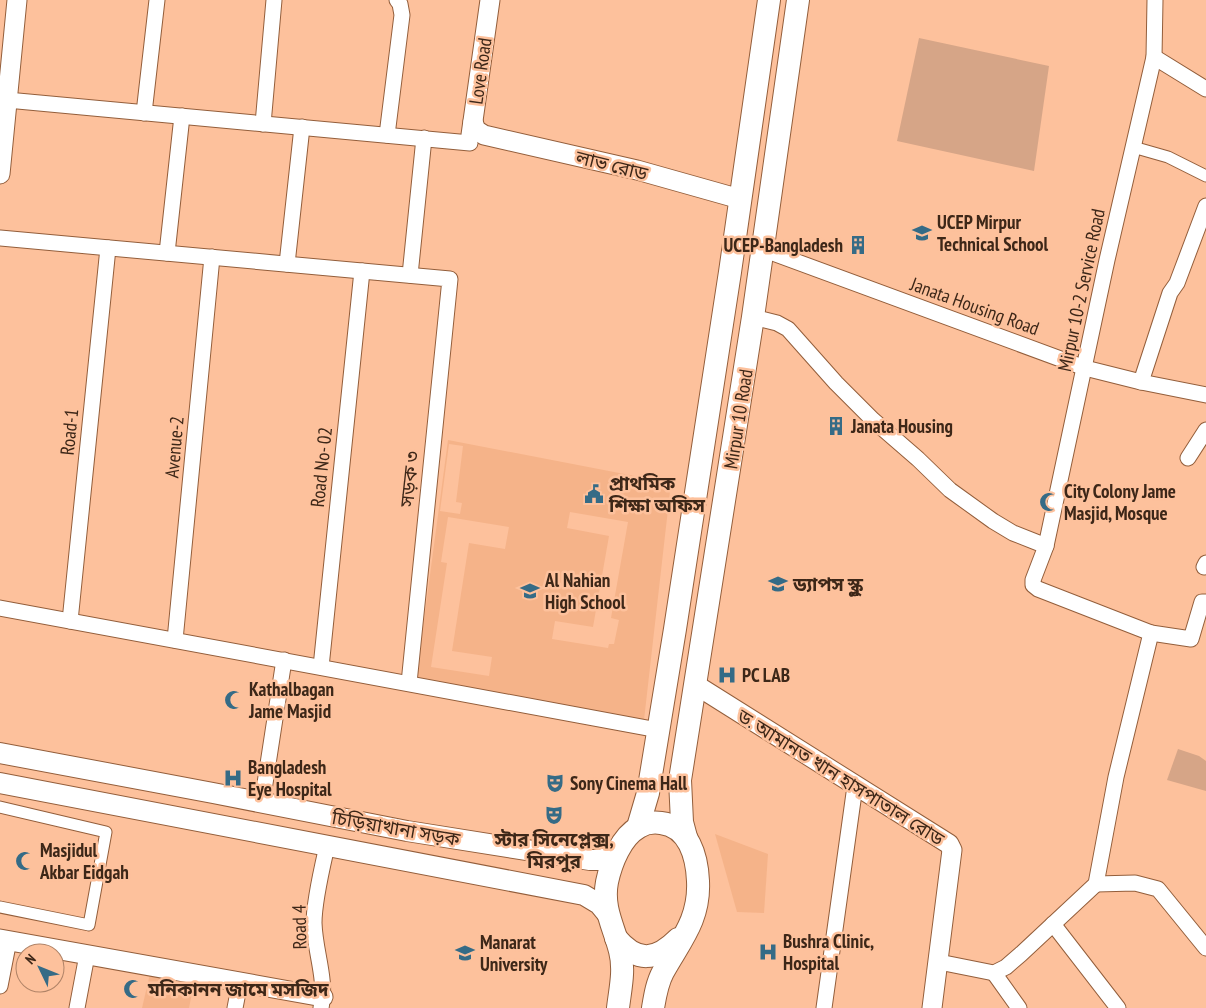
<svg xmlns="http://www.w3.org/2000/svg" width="1206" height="1008" viewBox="0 0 1206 1008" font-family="'PT Sans Narrow','Noto Sans Bengali',sans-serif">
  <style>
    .built { fill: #f5b389; fill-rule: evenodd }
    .green { fill: #d6a587 }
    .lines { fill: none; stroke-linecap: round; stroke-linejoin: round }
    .pedestrian-casing { stroke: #935e3b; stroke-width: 13 }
    .minor-casing { stroke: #935e3b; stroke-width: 17 }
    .tertiary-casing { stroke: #935e3b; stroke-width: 21 }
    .secondary-casing { stroke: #935e3b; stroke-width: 22 }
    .primary-casing { stroke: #935e3b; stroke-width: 24 }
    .pedestrian { stroke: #fff; stroke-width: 11 }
    .minor { stroke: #fff; stroke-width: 15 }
    .tertiary { stroke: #fff; stroke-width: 19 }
    .secondary { stroke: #fff; stroke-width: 20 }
    .primary { stroke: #fff; stroke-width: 22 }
    .labels { text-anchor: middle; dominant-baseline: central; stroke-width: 5; stroke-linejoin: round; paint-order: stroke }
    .street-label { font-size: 19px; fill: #3d2718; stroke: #fdc19c }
    .poi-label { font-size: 19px; font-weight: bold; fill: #3d2718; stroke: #fdc19c; text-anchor: start }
  </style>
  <rect width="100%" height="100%" fill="#fdc19c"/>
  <g class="built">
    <path d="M 448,440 L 671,483 L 644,720 L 416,680 ZM 449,444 L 463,446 L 456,502 L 462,503 L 460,514 L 440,511 ZM 570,512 L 628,522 L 611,618 L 619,620 L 614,644 L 609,644 L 608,648 L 552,639 L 555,621 L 593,627 L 609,536 L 567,528 ZM 448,517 L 509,527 L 505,549 L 469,543 L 452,651 L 492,657 L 489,676 L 431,667 L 447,563 L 441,562 Z"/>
    <path d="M 715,834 L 768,854 L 764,913 L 737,912 Z"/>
    <path d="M 150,974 L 194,983 L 189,1008 L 142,1008 Z"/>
  </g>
  <g class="green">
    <path d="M 919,38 L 1049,66 L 1034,171 L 897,141 Z"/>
    <path d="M 1178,749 L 1199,756 L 1206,761 L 1206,791 L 1167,780 Z"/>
  </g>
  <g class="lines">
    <g class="pedestrian-casing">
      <g id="pedestrian">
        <path d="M 1133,147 L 1168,157 L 1206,176"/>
        <path d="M 0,807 L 106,832 L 89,925 L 0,907"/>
      </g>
    </g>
    <g class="minor-casing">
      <g id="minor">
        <path d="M 1154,57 L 1206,89"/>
        <path d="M 7,100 L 470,143"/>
        <path d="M 144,113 L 157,0"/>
        <path d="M 263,124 L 274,0"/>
        <path d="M 387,135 L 402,15 L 400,4 L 397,0"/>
        <path d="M 0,238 L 450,279 L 409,683"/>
        <path d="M 762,249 L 1085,368 L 1141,382 L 1206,395"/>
        <path d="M 167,253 L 182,116"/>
        <path d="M 287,264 L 302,127"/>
        <path d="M 410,275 L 424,138"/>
        <path d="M 753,317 L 777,323 L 788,329 L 836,383 L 873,420 L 918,459 L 950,490 L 993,521 L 1013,533 L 1046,546"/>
        <path d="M 1141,382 L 1170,293 L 1177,283 L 1206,206"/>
        <path d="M 1188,458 L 1206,430"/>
        <path d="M 1204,567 L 1206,563"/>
        <path d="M 0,608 L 658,730"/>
        <path d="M 70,621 L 108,248"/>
        <path d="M 1151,633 L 1191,639 L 1202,602 L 1206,602"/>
        <path d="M 175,640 L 212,257"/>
        <path d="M 321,667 L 362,271"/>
        <path d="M 262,803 L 284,660"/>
        <path d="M 1096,884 L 1135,883 L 1158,889 L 1206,948"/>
        <path d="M 1053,924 L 1118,1008"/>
        <path d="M 939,962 L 994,973 L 1006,967 L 1021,954 L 1096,884 L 1116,777 L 1151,633 L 1038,589 L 1033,585 L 1033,580 L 1046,546 L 1107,260 L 1154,57 L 1155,0"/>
        <path d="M 994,973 L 1019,1008"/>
        <path d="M 0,986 L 9,940"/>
        <path d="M 77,1008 L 87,955"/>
        <path d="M 235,1008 L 240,982"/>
        <path d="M 321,1008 C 327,979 315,953 314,923 C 314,901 322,868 327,846"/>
        <path d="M 824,1008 L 855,786"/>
      </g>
    </g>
    <g class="tertiary-casing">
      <g id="tertiary">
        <path d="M 473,122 L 476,130 L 484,135 L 637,170 L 740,199"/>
        <path d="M 471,135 L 490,0"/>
        <path d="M 0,174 L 17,0"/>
        <path d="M 696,685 L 949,844 L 952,850 L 932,1008"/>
        <path d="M 0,939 L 323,997"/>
      </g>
    </g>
    <g class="secondary-casing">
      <g id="secondary">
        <path d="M 0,753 L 213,793 L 407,831 L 590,860 L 599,860 L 616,855"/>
        <path d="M 0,783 L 584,895 L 599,904 L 608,915"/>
      </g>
    </g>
    <g class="primary-casing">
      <g id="primary">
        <path d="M 638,827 L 648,793 L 675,629 L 730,272 L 769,0"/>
        <path d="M 686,837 L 682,822 L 680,780 L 753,317 L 798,0"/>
        <path d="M 616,938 C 637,963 656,961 678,939"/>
        <path d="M 618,1008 C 620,990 625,970 620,951 C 614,927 602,908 607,882 C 611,863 621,837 639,827 C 645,823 653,822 661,823 C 689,826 697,857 698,881 C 700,920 680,941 663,972 C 657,983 655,996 653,1008"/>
      </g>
    </g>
    <use href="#pedestrian" class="pedestrian"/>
    <use href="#minor" class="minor"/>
    <use href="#tertiary" class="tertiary"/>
    <use href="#secondary" class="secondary"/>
    <use href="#primary" class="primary"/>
  </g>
  <defs>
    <g id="school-bare" transform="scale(1.5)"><path d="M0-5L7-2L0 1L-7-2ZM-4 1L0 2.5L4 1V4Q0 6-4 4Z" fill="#356b86" stroke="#fdc19c" stroke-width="2.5" paint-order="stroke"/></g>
    <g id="building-bare" transform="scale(1.5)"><path d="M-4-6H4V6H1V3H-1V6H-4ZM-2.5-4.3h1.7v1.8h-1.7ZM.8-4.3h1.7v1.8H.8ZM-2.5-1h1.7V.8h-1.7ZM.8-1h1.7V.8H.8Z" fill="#356b86" stroke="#fdc19c" stroke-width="2.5" paint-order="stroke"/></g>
    <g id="civic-bare" transform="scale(1.5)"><path d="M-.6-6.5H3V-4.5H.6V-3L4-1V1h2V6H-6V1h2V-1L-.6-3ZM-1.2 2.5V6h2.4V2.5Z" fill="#356b86" stroke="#fdc19c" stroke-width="2.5" paint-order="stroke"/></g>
    <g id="mosque-bare" transform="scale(1.5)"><path d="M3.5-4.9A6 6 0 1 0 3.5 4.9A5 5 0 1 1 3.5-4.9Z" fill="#356b86" stroke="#fdc19c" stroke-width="2.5" paint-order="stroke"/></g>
    <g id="university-bare" transform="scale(1.5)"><path d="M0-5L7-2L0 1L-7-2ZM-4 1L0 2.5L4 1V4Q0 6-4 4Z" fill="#356b86" stroke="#fdc19c" stroke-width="2.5" paint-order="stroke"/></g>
    <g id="hospital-bare" transform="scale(1.5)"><path d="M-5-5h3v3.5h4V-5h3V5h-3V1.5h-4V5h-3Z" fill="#356b86" stroke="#fdc19c" stroke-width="2.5" paint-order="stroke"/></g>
    <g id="theatre-bare" transform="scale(1.5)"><path d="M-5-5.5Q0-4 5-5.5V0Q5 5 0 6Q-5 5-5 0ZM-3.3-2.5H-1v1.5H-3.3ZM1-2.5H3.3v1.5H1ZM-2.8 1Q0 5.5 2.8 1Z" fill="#356b86" stroke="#fdc19c" stroke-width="2.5" paint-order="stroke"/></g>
  </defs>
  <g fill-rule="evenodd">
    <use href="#school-bare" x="922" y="233"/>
    <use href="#building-bare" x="858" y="245"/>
    <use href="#building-bare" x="836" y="426"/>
    <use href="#civic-bare" x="594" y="494"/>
    <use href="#mosque-bare" x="1049" y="502"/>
    <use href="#school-bare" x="778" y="584"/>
    <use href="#university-bare" x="530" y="591"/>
    <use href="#hospital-bare" x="727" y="675"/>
    <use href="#mosque-bare" x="234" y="700"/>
    <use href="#hospital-bare" x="233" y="778"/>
    <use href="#theatre-bare" x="555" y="783"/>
    <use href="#theatre-bare" x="554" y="815"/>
    <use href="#mosque-bare" x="25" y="861"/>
    <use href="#hospital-bare" x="768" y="952"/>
    <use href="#university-bare" x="465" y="953"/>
    <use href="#mosque-bare" x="133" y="989"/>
  </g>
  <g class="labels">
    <g class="street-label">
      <text transform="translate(480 71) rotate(-82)">Love Road</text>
      <text transform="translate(612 165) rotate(14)">লাভ রোড</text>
      <text transform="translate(1081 290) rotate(-78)">Mirpur 10-2 Service Road</text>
      <text transform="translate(975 306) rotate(20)">Janata Housing Road</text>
      <text transform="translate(738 419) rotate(-81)">Mirpur 10 Road</text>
      <text transform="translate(69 432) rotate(-84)">Road-1</text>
      <text transform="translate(174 447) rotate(-85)">Avenue-2</text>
      <text transform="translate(321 467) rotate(-84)">Road No- 02</text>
      <text transform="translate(409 479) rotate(-84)">সড়ক ৩</text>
      <text transform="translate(841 777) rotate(32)">ড. আমানত খান হাসপাতাল রোড</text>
      <text transform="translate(396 828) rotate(10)">চিড়িয়াখানা সড়ক</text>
      <text transform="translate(299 927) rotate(-91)">Road 4</text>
    </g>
    <g class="poi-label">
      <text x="937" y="222">UCEP Mirpur<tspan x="937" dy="22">Technical School</tspan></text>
      <text x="843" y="245" text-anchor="end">UCEP-Bangladesh</text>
      <text x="851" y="426">Janata Housing</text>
      <text x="609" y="483">প্রাথমিক<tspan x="609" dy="22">শিক্ষা অফিস</tspan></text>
      <text x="1064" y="491">City Colony Jame<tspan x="1064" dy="22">Masjid, Mosque</tspan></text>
      <text x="545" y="580">Al Nahian<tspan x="545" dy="22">High School</tspan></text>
      <text x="793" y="584">ড্যাপস স্কুল</text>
      <text x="742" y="675">PC LAB</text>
      <text x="249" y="689">Kathalbagan<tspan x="249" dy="22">Jame Masjid</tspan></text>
      <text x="248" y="767">Bangladesh<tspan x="248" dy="22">Eye Hospital</tspan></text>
      <text x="570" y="783">Sony Cinema Hall</text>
      <text x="554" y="839" text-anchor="middle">স্টার সিনেপ্লেক্স,<tspan x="554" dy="22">মিরপুর</tspan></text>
      <text x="40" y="850">Masjidul<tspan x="40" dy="22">Akbar Eidgah</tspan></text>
      <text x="783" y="941">Bushra Clinic,<tspan x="783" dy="22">Hospital</tspan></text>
      <text x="480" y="942">Manarat<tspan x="480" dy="22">University</tspan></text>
      <text x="148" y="989">মনিকানন জামে মসজিদ</text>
    </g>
  </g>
  <g transform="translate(40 968) rotate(313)"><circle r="24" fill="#fdc19c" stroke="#b08367"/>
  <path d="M0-4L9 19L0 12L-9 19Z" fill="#356b86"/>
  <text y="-8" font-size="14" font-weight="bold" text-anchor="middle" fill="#3d2718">N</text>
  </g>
</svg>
